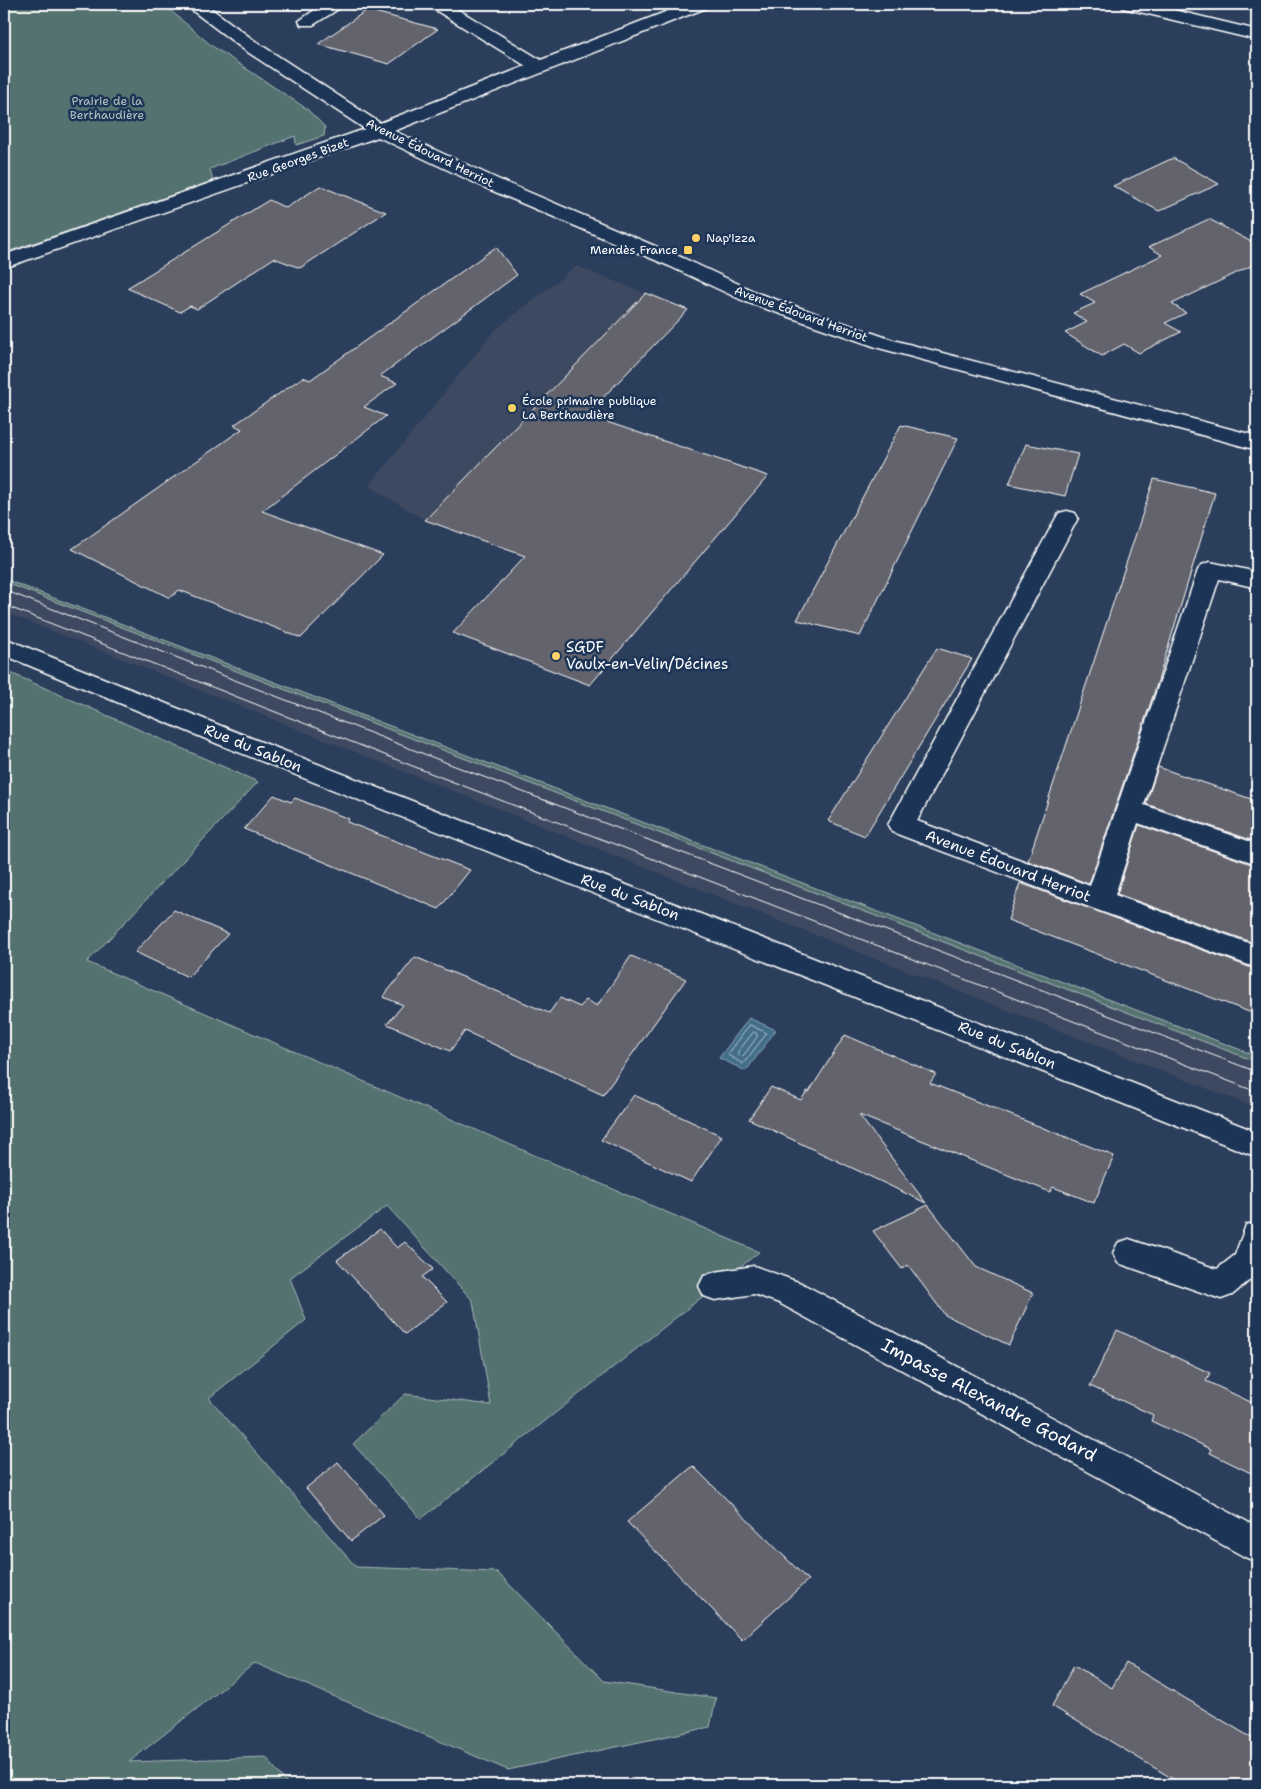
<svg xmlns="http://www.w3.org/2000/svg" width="1261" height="1789" viewBox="0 0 1261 1789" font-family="'Shantell Sans',sans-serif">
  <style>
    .built { fill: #3c4960 }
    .green { fill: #537270; stroke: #a9b8b8 }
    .water { fill: #436e89; stroke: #8ea8b8 }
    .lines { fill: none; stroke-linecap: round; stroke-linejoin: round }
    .shore { stroke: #b4c5d0; stroke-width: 1 }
    .building { fill: #63646d; stroke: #fff }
    .minor-casing { stroke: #fff; stroke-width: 3 }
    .minor { fill: #1d3557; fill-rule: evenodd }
    .tram { stroke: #fff; stroke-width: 1 }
    .poi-dot { fill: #ffd166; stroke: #1d3557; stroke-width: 2 }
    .labels { text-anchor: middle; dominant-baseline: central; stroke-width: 5; stroke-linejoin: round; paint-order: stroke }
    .far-park-label { font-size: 12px; fill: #b2c0bf; stroke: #1d3557 }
    .far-street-label { font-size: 12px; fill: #fff; stroke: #1d3557 }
    .far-poi-label { font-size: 12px; fill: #fff; stroke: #1d3557; text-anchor: start }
    .poi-label { font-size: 15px; fill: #fff; stroke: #1d3557; text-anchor: start }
    .street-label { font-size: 15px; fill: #fff; stroke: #1d3557 }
    .near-street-label { font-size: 18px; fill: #fff; stroke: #1d3557 }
  </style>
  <rect width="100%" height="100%" fill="#2b3e5b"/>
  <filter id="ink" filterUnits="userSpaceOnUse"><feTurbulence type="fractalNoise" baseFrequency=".02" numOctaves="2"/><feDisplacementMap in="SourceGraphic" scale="10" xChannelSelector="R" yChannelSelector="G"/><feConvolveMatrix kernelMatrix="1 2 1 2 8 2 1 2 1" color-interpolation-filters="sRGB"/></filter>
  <g filter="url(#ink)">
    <g class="built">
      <path d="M 576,266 L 688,310 L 470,536 L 425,520 L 369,486 L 495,330 Z"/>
      <path d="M 4,579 L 1257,1056 L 1257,1108 L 749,909 L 4,612 Z"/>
    </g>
    <g class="green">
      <path d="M 4,4 L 163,4 L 212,46 L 307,109 L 325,127 L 324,136 L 296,145 L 295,136 L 210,169 L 213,181 L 4,253 Z"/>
      <path d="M 4,579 L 1257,1056 L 1257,1062 L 4,582 Z"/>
      <path d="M 4,670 L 258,782 L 87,962 L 759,1252 L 421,1519 L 353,1444 L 405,1394 L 491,1405 L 473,1301 L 387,1206 L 290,1278 L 306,1320 L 209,1398 L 356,1567 L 497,1572 L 604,1681 L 716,1698 L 710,1727 L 508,1770 L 255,1663 L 129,1762 L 266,1757 L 288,1785 L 4,1785 Z"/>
    </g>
    <path class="water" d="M 749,1018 L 776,1030 L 746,1071 L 719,1058 Z"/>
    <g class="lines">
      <g class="shore">
        <path d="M 750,1025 L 767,1033 L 743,1064 L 728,1055 Z"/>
        <path d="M 754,1032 L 757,1034 L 757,1037 L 743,1056 L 738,1055 L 738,1052 Z"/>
      </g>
    </g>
    <g class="building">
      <path d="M 367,10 L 438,29 L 389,64 L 318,44 Z"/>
      <path d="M 1173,158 L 1219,184 L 1159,211 L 1113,186 Z"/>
      <path d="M 320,186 L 386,212 L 300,268 L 274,258 L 197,309 L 190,306 L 180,312 L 127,288 L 269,200 L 286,208 Z"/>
      <path d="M 1209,219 L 1257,245 L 1257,263 L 1172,304 L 1186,313 L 1165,323 L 1181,332 L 1139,353 L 1124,344 L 1102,356 L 1065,333 L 1087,322 L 1073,313 L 1095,303 L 1080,294 L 1162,255 L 1149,247 Z"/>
      <path d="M 496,247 L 517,275 L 380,376 L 397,383 L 364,407 L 386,416 L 262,511 L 383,555 L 301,638 L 179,590 L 170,598 L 72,549 L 242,429 L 234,425 L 303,377 L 310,380 Z"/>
      <path d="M 646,293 L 688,310 L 586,415 L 768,476 L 590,685 L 453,633 L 525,556 L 425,520 Z"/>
      <path d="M 901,425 L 958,438 L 860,636 L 797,620 Z"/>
      <path d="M 1026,444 L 1078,454 L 1065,496 L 1009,484 Z"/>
      <path d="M 1154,479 L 1215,493 L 1156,687 L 1089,884 L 1028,861 Z"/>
      <path d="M 937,648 L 972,659 L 865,836 L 828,821 Z"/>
      <path d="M 1158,767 L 1257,801 L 1257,842 L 1146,804 Z"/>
      <path d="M 274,795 L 291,802 L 295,798 L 349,819 L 347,822 L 470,870 L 439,909 L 244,829 Z"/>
      <path d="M 1139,825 L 1257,866 L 1257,944 L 1117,894 Z"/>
      <path d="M 1020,883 L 1257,970 L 1257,1015 L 1008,920 Z"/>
      <path d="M 174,910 L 228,934 L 188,977 L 135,952 Z"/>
      <path d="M 631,956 L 686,979 L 603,1095 L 465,1031 L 450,1051 L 387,1024 L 403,1005 L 383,997 L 415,957 L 549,1013 L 560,998 L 580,1007 L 586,1000 L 597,1006 Z"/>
      <path d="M 845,1035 L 936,1074 L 930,1083 L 1114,1156 L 1094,1203 L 1053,1187 L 1050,1192 L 859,1115 L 926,1203 L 749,1119 L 771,1087 L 801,1100 L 807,1091 L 809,1092 Z"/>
      <path d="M 634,1095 L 722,1136 L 691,1182 L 601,1140 Z"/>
      <path d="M 928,1205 L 976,1267 L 1033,1293 L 1009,1345 L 945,1315 L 908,1265 L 902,1269 L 873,1231 Z"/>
      <path d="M 380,1229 L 397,1248 L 405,1242 L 433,1269 L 422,1277 L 447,1302 L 405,1334 L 337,1260 Z"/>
      <path d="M 1117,1330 L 1210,1373 L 1206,1381 L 1257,1405 L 1257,1476 L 1210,1453 L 1211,1449 L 1151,1421 L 1153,1415 L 1090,1386 Z"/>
      <path d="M 338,1462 L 384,1515 L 351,1541 L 306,1488 Z"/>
      <path d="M 693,1466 L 808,1580 L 742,1640 L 627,1522 Z"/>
      <path d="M 1126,1663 L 1257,1741 L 1257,1785 L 1183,1785 L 1052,1706 L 1074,1665 L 1112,1688 Z"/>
    </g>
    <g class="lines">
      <g class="minor-casing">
        <g id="minor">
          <path d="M 187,4 L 205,4 L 255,41 L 380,123 L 526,66 L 432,8 L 430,4 L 449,4 L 541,60 L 686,4 L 708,4 L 706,8 L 394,131 L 500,180 L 683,258 L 760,294 L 893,340 L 1257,436 L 1257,450 L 879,348 L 746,302 L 669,266 L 486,188 L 378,137 L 4,268 L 4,255 L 365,129 L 243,49 L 189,8 Z"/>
          <path d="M 323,4 L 342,4 L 340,8 L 313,25 L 301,25 L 299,21 Z"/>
          <path d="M 1121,4 L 1149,4 L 1257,30 L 1257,40 L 1123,8 Z"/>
          <path d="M 1067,511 L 1075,513 L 1078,518 L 917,821 L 1090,886 L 1198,570 L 1202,565 L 1210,562 L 1257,572 L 1257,588 L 1219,579 L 1144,805 L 1257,844 L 1257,864 L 1138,823 L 1115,895 L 1257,946 L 1257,968 L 1089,907 L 892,832 L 888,825 L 1056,518 L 1059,513 Z"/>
          <path d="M 4,638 L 236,732 L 1257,1132 L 1257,1157 L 218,744 L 4,655 Z"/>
          <path d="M 1257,1222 L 1257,1274 L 1232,1295 L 1221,1299 L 1118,1263 L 1113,1253 L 1118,1243 L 1129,1239 L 1217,1269 L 1235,1255 L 1246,1225 Z"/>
          <path d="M 754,1266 L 801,1283 L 1257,1527 L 1257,1562 L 1245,1557 L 779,1303 L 754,1294 L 715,1300 L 704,1296 L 699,1286 L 704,1276 L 715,1272 Z"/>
        </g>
      </g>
      <use href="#minor" class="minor"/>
      <g class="tram">
        <path d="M 4,590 L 460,768 L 1257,1072"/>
        <path d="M 4,605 L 443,778 L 1257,1092"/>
      </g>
    </g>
  </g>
  <g class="poi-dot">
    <circle cx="696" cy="238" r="5"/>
    <rect x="683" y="245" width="10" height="10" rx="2.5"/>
    <circle cx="512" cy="408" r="5"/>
    <circle cx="556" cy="656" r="5"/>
  </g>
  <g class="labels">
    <g class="far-park-label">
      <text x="107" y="101">Prairie de la<tspan x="107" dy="14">Berthaudière</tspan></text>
    </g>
    <g class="far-street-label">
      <text transform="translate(430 153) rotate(26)">Avenue Édouard Herriot</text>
      <text transform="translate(298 160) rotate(-20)">Rue Georges Bizet</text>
      <text transform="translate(801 314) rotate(20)">Avenue Édouard Herriot</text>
    </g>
    <g class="far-poi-label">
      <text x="706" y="238">Nap'izza</text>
      <text x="678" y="250" text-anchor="end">Mendès France</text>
      <text x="522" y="401">École primaire publique<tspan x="522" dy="14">La Berthaudière</tspan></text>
    </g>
    <g class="poi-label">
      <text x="566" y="647">SGDF<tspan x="566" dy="17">Vaulx-en-Velin/Décines</tspan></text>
    </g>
    <g class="street-label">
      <text transform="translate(253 748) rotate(22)">Rue du Sablon</text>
      <text transform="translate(1008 866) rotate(21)">Avenue Édouard Herriot</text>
      <text transform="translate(630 897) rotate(21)">Rue du Sablon</text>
      <text transform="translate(1007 1045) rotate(22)">Rue du Sablon</text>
    </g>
    <g class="near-street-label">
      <text transform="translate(989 1400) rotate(28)">Impasse Alexandre Godard</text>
    </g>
  </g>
  <rect width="1261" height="1789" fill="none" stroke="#1d3557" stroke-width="20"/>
  <rect x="10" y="10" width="1241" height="1769" fill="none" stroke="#fff" stroke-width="2" filter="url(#ink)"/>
</svg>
